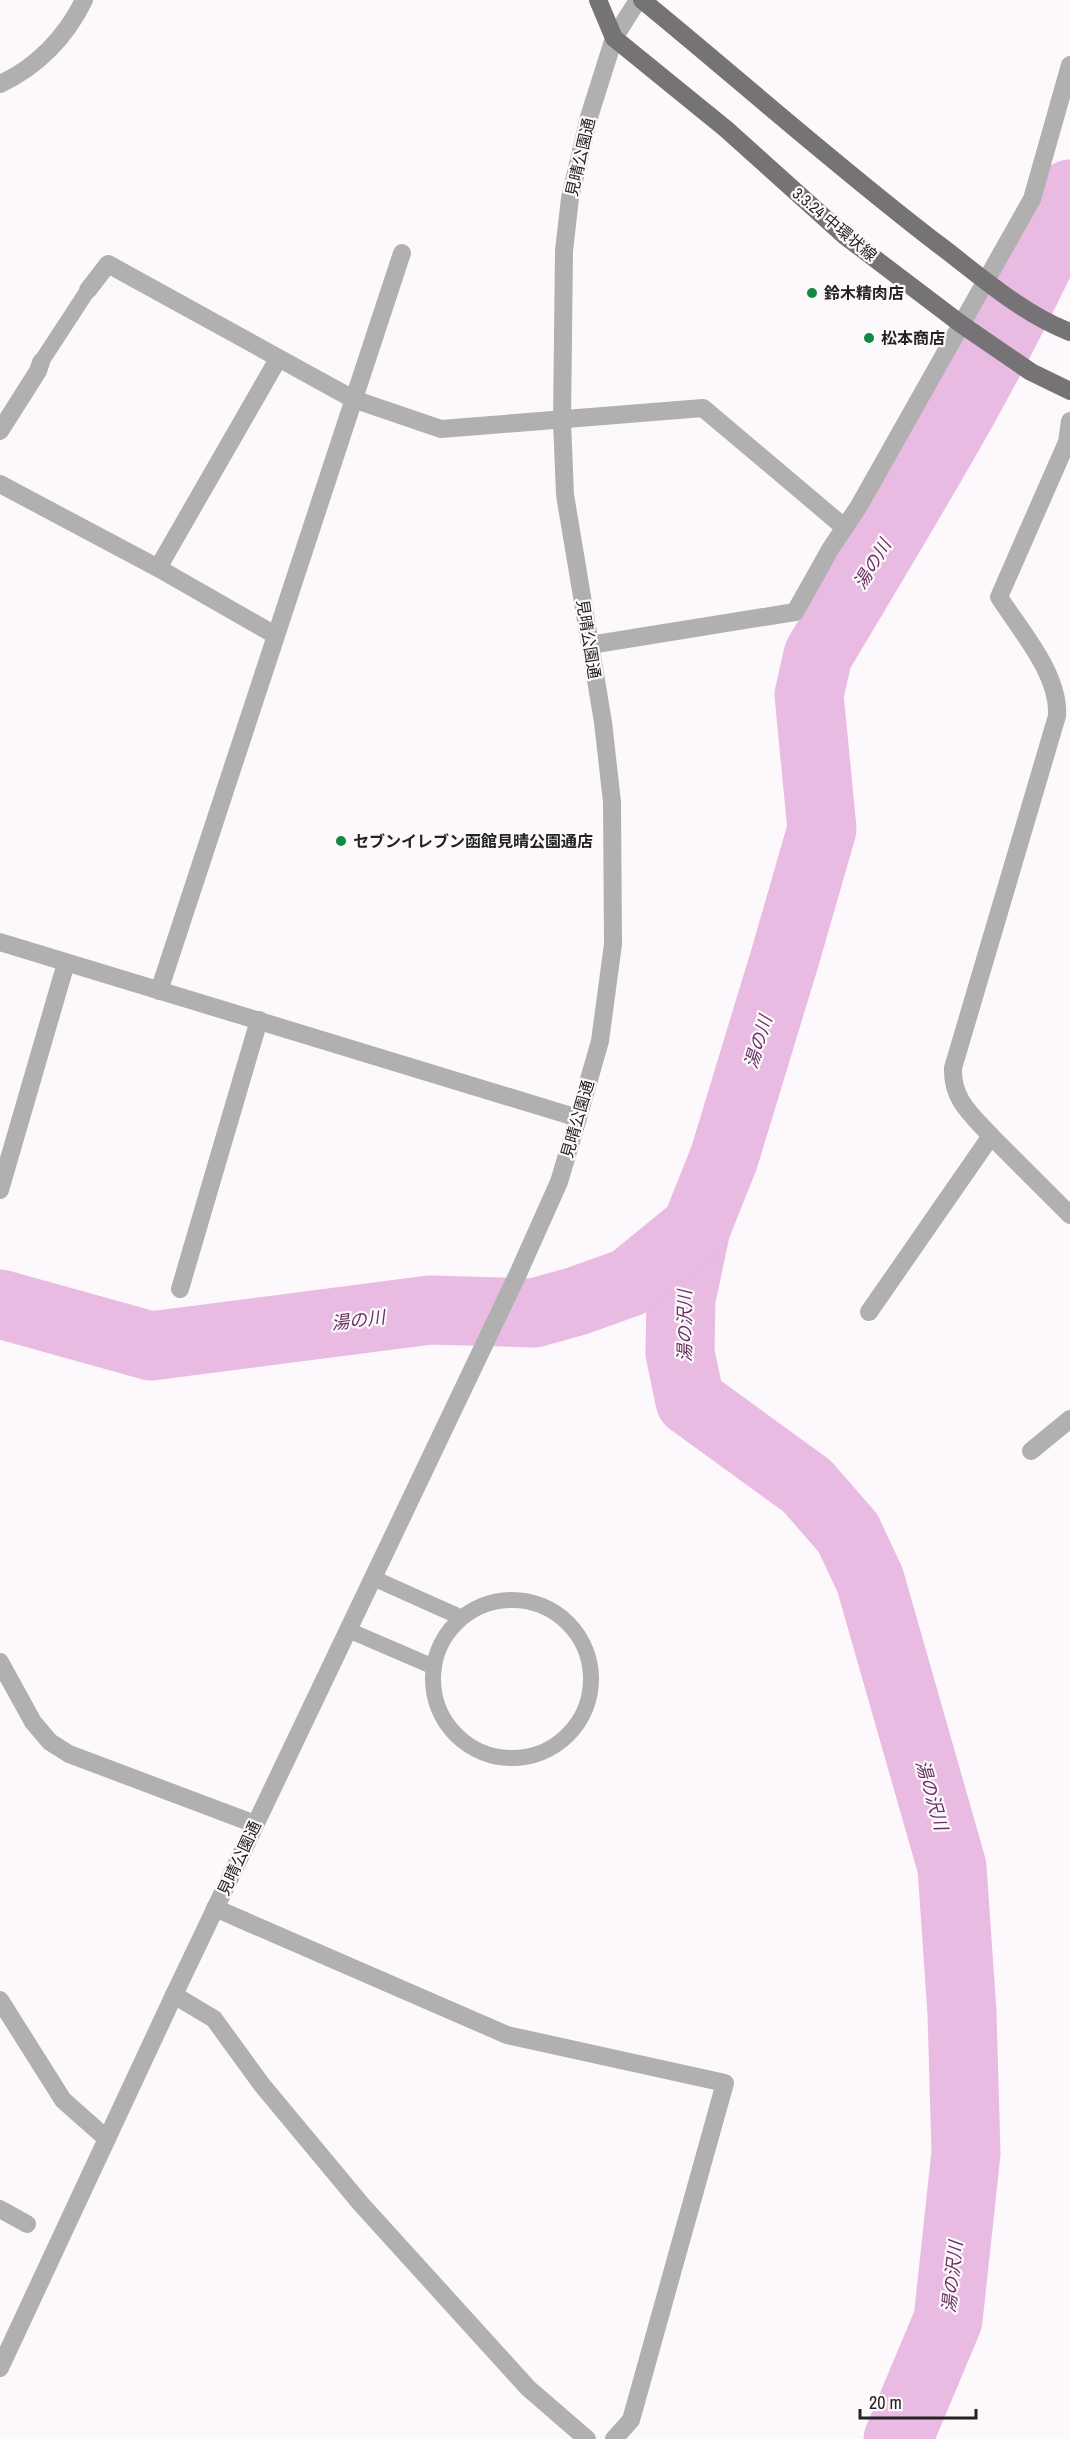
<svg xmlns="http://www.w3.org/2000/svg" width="1070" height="2439" viewBox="0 0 1070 2439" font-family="'Archivo Narrow','Noto Sans JP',sans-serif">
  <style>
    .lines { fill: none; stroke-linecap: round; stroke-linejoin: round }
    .river { stroke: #e9bbe2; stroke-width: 69 }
    .service { stroke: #b1b0b1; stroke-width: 16 }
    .minor { stroke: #b1b0b1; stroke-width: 18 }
    .tertiary { stroke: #b1b0b1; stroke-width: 18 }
    .primary { stroke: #757375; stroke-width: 18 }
    .poi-dot { fill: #108943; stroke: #fcf8fb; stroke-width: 2 }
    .labels { text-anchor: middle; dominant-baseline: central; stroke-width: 4.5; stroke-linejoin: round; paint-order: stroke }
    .street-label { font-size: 16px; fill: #242324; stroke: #fcf8fb }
    .poi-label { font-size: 16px; font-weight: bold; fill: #242324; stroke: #fcf8fb; text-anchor: start }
    .water-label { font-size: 18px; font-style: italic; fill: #673162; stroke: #fcf8fb }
  </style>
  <rect width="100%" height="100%" fill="#fcf8fb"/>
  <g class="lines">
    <g class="river">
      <path d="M 696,1228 L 681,1299 L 680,1353 L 690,1401 L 807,1486 L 848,1533 L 870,1580 L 952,1867 L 962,2013 L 966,2153 L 948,2320 L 898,2439"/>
      <path d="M 0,1304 L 151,1346 L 430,1310 L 534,1313 L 577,1301 L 630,1282 L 696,1228 L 724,1158 L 786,954 L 822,829 L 809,695 L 818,655 C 907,505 1001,355 1070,194"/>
    </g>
    <g class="service">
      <path d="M 41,362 L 88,290"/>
      <path d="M 373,1578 L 460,1617"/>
      <circle cx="512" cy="1679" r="79"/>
      <path d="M 348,1630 L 434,1667"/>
    </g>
    <g class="minor">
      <path d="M 88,290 L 108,264 L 353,399 L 441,429 L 703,408 L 844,527"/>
      <path d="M 0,431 L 38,371 L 41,362"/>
      <path d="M 0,484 L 158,568 L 275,635"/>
      <path d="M 158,568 L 278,359"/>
      <path d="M 590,645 L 795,612 L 831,548 L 859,506 L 1032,199 L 1070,65"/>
      <path d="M 0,942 L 578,1118"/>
      <path d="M 159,991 L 402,253"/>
      <path d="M 991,1136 C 971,1114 952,1100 953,1068 L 1057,716 C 1060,675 1020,630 999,597 L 1067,442 L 1070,421"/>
      <path d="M 0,1190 L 66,963"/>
      <path d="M 180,1289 L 259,1020"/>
      <path d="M 869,1312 L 991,1136 L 1070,1215"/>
      <path d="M 1031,1451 L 1070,1419"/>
      <path d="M 0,1662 L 33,1722 L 50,1742 L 69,1754 L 255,1824"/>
      <path d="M 215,1908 L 507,2035 L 725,2083 L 631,2420 L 614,2439"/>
      <path d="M 174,1995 L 214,2019 L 262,2085 L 361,2204 L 528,2388 L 587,2439"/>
      <path d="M 0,2000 L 63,2100 L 107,2139"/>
      <path d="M 0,2209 L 27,2224"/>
    </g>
    <g class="tertiary">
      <path d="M 0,84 C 37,67 66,37 84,0"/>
      <path d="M 0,2368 L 174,1995 L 517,1276 L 559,1182 L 578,1118 L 600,1041 L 613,944 L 612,802 L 603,722 L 565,495 L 562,421 L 564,251 L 570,198 L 589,117 L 614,38 L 638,0"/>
    </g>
    <g class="primary">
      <path d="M 598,0 L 614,38 L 726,129 L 845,236 L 961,324 L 1031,372 L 1070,391"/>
      <path d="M 642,0 C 741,81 836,166 938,244 C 979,275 1021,313 1070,332"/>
    </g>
  </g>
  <g class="poi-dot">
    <circle cx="812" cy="293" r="6"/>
    <circle cx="869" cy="338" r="6"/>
    <circle cx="341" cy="841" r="6"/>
  </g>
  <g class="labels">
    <g class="street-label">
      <text transform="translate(580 157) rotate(-77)">見晴公園通</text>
      <text transform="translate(835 224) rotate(40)">3.3.24 中環状線</text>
      <text transform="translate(589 639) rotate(81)">見晴公園通</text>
      <text transform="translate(577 1119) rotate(-74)">見晴公園通</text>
      <text transform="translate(239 1858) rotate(-65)">見晴公園通</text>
    </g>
    <g class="poi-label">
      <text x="824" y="293">鈴木精肉店</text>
      <text x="881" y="338">松本商店</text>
      <text x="353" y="841">セブンイレブン函館見晴公園通店</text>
    </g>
    <g class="water-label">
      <text transform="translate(872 564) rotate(-59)">湯の川</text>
      <text transform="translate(758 1042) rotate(-73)">湯の川</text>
      <text transform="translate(358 1320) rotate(-7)">湯の川</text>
      <text transform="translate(684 1326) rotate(-90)">湯の沢川</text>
      <text transform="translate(932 1795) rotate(74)">湯の沢川</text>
      <text transform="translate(952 2277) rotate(-84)">湯の沢川</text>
    </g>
  </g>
  <path d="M860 2409v9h116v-9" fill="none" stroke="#242324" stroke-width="3"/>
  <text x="869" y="2409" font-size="18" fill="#242324" stroke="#fcf8fb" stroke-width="4.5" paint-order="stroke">20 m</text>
</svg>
